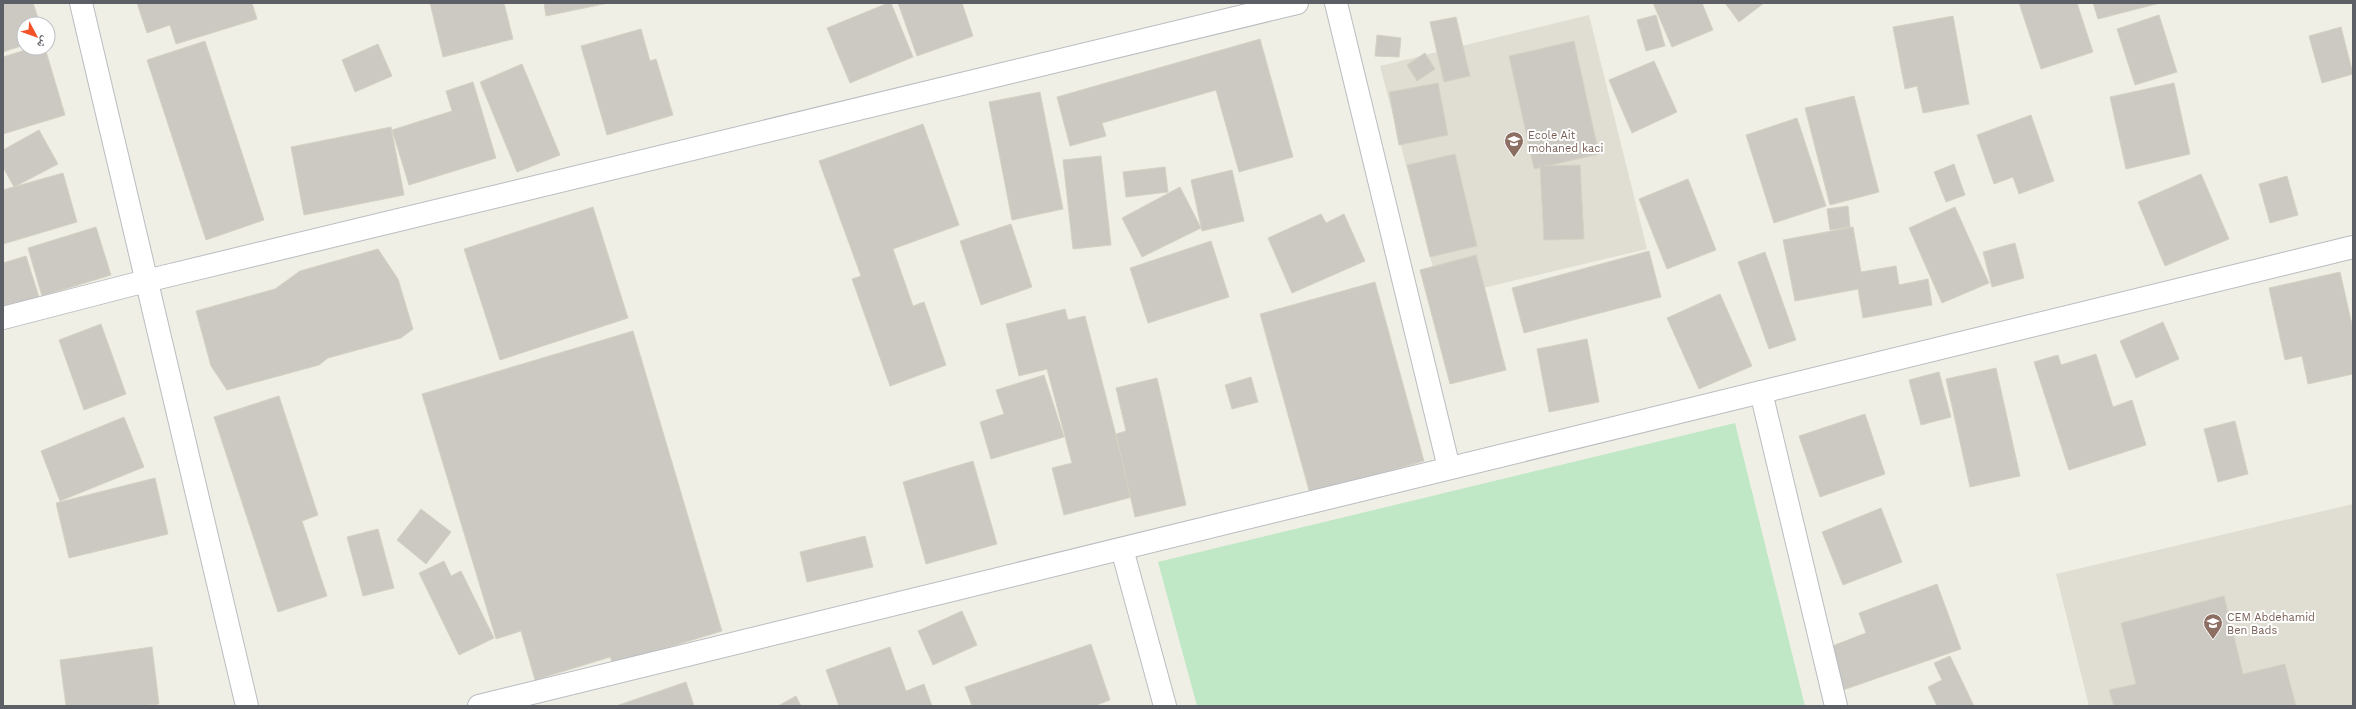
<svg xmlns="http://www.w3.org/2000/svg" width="2356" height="709" viewBox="0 0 2356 709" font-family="'Work Sans','Noto Naskh Arabic',sans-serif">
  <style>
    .education { fill: #e0ded3 }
    .green { fill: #c0e8c6 }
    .building { fill: #cbc9c2; stroke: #d5d2c3 }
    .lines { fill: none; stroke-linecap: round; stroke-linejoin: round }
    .street-casing { stroke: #b9bcc1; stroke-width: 24 }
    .street { stroke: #fff; stroke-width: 22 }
    .labels { text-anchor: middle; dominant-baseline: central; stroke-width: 4; stroke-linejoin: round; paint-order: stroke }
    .education-label { font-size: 11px; fill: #785e54; stroke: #fff; text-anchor: start }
  </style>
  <rect width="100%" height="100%" fill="#f0efe5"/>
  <g class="education">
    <path d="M 1589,15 L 1647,249 L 1441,298 L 1380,66 Z"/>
    <path d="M 2353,504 L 2353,706 L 2089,706 L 2056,574 Z"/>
  </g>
  <path class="green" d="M 1735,423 L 1805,706 L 1197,706 L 1158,562 Z"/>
  <g class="building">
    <path d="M 3,3 L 33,3 L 40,24 L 24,24 L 24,45 L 3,52 Z"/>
    <path d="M 137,3 L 252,3 L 257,19 L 176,44 L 170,25 L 147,33 Z"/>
    <path d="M 430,3 L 504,3 L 513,39 L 443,57 Z"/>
    <path d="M 544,3 L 608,3 L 546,16 Z"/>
    <path d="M 888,3 L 891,3 L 913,57 L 850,83 L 827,28 Z"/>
    <path d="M 898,3 L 962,3 L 973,36 L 917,56 Z"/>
    <path d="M 1653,3 L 1702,3 L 1713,30 L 1672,47 Z"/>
    <path d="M 1725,3 L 1764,3 L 1739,22 Z"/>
    <path d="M 2019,3 L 2077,3 L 2093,52 L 2041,69 Z"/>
    <path d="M 2093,3 L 2160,3 L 2098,19 Z"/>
    <path d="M 1656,15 L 1665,46 L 1646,51 L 1637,20 Z"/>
    <path d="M 2159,15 L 2177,72 L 2135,85 L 2117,29 Z"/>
    <path d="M 1953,16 L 1969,104 L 1923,113 L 1917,86 L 1905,89 L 1893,27 Z"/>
    <path d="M 1456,17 L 1470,76 L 1444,82 L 1430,22 Z"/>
    <path d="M 2341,27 L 2353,74 L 2322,83 L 2309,36 Z"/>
    <path d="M 641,29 L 650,61 L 656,59 L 673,115 L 607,135 L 581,46 Z"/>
    <path d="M 1377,35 L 1401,38 L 1399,57 L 1375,56 Z"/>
    <path d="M 1260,39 L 1293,157 L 1239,172 L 1216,90 L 1102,123 L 1106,136 L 1070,146 L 1057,97 Z"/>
    <path d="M 205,41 L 264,220 L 206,240 L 147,60 Z"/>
    <path d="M 1574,41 L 1599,154 L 1534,169 L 1509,56 Z"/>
    <path d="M 378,44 L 392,76 L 355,92 L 342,60 Z"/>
    <path d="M 32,48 L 45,48 L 65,115 L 3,134 L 3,57 Z"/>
    <path d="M 1425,53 L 1435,69 L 1417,81 L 1407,65 Z"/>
    <path d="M 1654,61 L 1677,112 L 1632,133 L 1609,80 Z"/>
    <path d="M 522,64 L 560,155 L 517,172 L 480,82 Z"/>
    <path d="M 473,82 L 496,158 L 409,185 L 392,130 L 452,111 L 446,91 Z"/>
    <path d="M 1438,83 L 1448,135 L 1399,145 L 1389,92 Z"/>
    <path d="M 2174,83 L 2190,154 L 2126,169 L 2110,97 Z"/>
    <path d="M 1040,92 L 1063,209 L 1012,220 L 989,102 Z"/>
    <path d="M 1854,96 L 1879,192 L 1830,205 L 1805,108 Z"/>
    <path d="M 2031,115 L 2054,181 L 2019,194 L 2013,177 L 1994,184 L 1977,135 Z"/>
    <path d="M 1797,118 L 1826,206 L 1774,223 L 1746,135 Z"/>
    <path d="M 923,124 L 959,225 L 893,249 L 913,306 L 924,302 L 946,365 L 890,386 L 852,279 L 861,276 L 819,161 Z"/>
    <path d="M 391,127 L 404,195 L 304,215 L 291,147 Z"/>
    <path d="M 39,130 L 58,164 L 14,187 L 3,167 L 3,150 Z"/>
    <path d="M 1455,154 L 1477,246 L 1430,257 L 1407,165 Z"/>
    <path d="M 1101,156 L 1111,245 L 1073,249 L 1063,160 Z"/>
    <path d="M 1954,164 L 1965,195 L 1946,202 L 1934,172 Z"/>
    <path d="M 1580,165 L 1584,239 L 1544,240 L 1540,166 Z"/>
    <path d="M 1165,167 L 1168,192 L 1126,197 L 1123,172 Z"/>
    <path d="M 1232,170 L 1244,221 L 1202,231 L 1191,180 Z"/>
    <path d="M 63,173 L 77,222 L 3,244 L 3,190 Z"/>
    <path d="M 2201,174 L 2229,239 L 2165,266 L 2138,202 Z"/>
    <path d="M 2287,176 L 2298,215 L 2270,223 L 2259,184 Z"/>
    <path d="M 1688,179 L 1716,250 L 1667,269 L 1639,199 Z"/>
    <path d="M 1180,187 L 1201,228 L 1142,257 L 1122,218 Z"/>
    <path d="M 1848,206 L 1850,227 L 1830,230 L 1827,209 Z"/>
    <path d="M 593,207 L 628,318 L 500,360 L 464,249 Z"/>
    <path d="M 1955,207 L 1989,283 L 1942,303 L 1909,228 Z"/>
    <path d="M 1321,214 L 1326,223 L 1344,214 L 1365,261 L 1292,293 L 1268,238 Z"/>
    <path d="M 1011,224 L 1032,287 L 981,305 L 960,241 Z"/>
    <path d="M 96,227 L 111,275 L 42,296 L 28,248 Z"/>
    <path d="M 1853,227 L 1861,272 L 1896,266 L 1899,285 L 1928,279 L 1932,305 L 1863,318 L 1858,289 L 1795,301 L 1783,240 Z"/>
    <path d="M 1211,241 L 1229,297 L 1148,323 L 1130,268 Z"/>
    <path d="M 2015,243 L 2024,278 L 1992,287 L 1983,252 Z"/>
    <path d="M 378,249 L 398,279 L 413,329 L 401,338 L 328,358 L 319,365 L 227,390 L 211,366 L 196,311 L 275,289 L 300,271 Z"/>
    <path d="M 1649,251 L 1661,297 L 1524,333 L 1512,288 Z"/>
    <path d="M 1765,252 L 1796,340 L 1769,349 L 1738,262 Z"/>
    <path d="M 1476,255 L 1506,370 L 1450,384 L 1420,270 Z"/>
    <path d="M 26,256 L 39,297 L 3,309 L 3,263 Z"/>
    <path d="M 2340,272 L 2353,329 L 2353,374 L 2308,384 L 2302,356 L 2285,360 L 2269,288 Z"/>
    <path d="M 1375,282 L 1424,461 L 1310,494 L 1260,314 Z"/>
    <path d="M 1720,294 L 1752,366 L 1699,389 L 1667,318 Z"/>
    <path d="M 1065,309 L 1068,320 L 1085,316 L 1132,497 L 1064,515 L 1052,468 L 1072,463 L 1047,369 L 1019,376 L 1006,324 Z"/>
    <path d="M 2163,322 L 2179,359 L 2136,378 L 2120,341 Z"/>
    <path d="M 101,324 L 126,394 L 84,410 L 59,340 Z"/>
    <path d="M 633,331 L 722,631 L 613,664 L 610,657 L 535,680 L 521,631 L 496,639 L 422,394 Z"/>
    <path d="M 1587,339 L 1599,402 L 1549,412 L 1537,349 Z"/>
    <path d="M 2096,354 L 2113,407 L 2132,400 L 2146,445 L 2069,470 L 2034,362 L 2058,355 L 2061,365 Z"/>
    <path d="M 1996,368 L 2020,476 L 1970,487 L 1946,379 Z"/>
    <path d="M 1939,372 L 1951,417 L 1921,425 L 1909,380 Z"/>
    <path d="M 1044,375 L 1064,437 L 991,459 L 980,422 L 1004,414 L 996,390 Z"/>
    <path d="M 1251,377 L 1258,402 L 1232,409 L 1225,385 Z"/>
    <path d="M 1157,378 L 1186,505 L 1135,517 L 1116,434 L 1126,431 L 1116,388 Z"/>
    <path d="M 279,396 L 318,515 L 302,521 L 327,596 L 278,612 L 214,417 Z"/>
    <path d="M 1865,414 L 1885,474 L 1820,497 L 1799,436 Z"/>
    <path d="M 124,417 L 144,467 L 60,501 L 41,451 Z"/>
    <path d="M 2235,421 L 2248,474 L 2218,482 L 2204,429 Z"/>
    <path d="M 973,461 L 997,544 L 926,564 L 903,482 Z"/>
    <path d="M 155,478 L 168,534 L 69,558 L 56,503 Z"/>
    <path d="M 1881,508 L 1902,562 L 1843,585 L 1822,532 Z"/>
    <path d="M 421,509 L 451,532 L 426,564 L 397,540 Z"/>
    <path d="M 378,529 L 394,588 L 363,596 L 347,537 Z"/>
    <path d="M 865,536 L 873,567 L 807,582 L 800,552 Z"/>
    <path d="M 444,561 L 451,576 L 461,571 L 494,638 L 459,655 L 419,573 Z"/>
    <path d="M 1937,584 L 1961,649 L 1843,690 L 1827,648 L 1866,633 L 1859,613 Z"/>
    <path d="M 2224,596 L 2243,674 L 2285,664 L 2296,706 L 2114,706 L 2109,690 L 2136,684 L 2121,623 Z"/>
    <path d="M 962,611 L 977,645 L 933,665 L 918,631 Z"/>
    <path d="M 1091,644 L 1110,700 L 1094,706 L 972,706 L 965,687 Z"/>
    <path d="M 152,647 L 159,704 L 141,706 L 66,706 L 60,660 Z"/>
    <path d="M 890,647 L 906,691 L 924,684 L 932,706 L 839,706 L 826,670 Z"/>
    <path d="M 1950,656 L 1974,706 L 1937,706 L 1928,687 L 1942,680 L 1934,663 Z"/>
    <path d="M 686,682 L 694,706 L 616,706 Z"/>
    <path d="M 796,696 L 801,706 L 778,706 Z"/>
  </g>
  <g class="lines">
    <g class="street-casing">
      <g id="street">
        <path d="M 81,3 L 247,706"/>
        <path d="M 1336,3 L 1449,468"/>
        <path d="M 3,318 L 146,281 L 1297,3"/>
        <path d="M 1761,392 L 1836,706"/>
        <path d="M 1122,549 L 1165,706"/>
        <path d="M 479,706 L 2353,247"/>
      </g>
    </g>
    <use href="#street" class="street"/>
  </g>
  <defs>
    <g id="school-pin" transform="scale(1)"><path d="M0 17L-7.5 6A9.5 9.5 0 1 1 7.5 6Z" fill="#8d6e63" stroke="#fff"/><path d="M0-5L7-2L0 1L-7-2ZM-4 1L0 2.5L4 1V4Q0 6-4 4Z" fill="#fff"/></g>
  </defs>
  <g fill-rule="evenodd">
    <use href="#school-pin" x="1514" y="141"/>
    <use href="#school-pin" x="2213" y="623"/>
  </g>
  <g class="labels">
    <g class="education-label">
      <text x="1528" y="135">Ecole Ait<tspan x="1528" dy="13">mohaned kaci</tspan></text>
      <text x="2227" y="617">CEM Abdehamid<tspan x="2227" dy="13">Ben Bads</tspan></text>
    </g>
  </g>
  <rect width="2356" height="709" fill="none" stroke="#5c5f66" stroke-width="8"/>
  <g transform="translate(36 36) rotate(131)"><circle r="19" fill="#ffffff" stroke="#bebfc2"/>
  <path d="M0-3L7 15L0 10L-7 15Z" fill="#f25329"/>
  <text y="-6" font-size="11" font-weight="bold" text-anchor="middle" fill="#5c5f66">ش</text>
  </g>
</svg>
